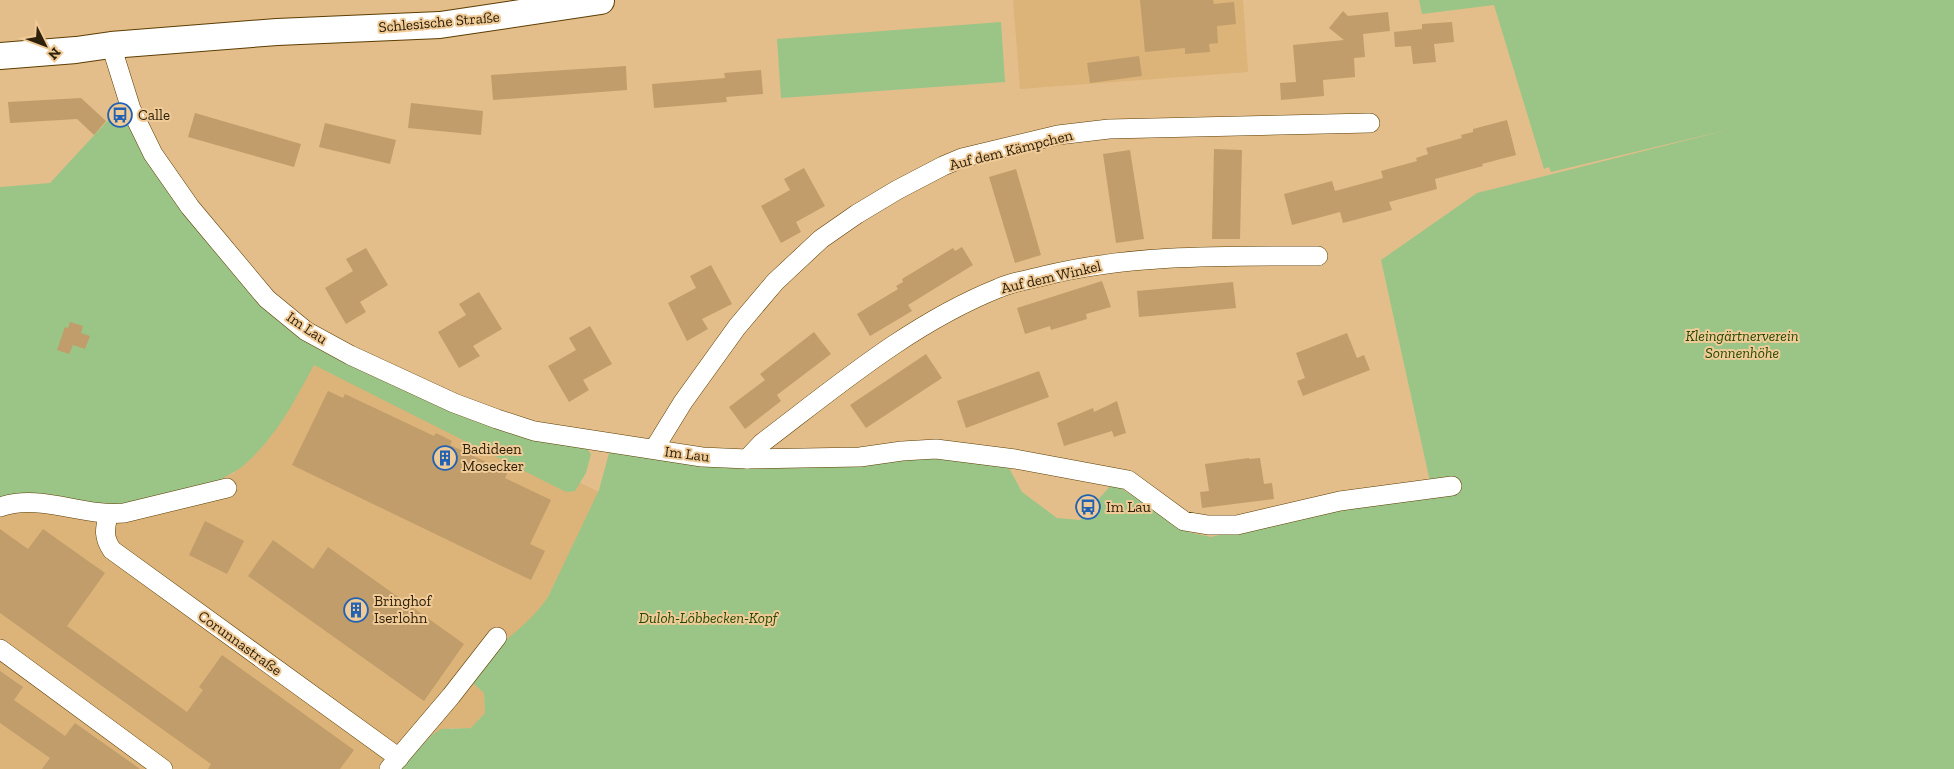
<svg xmlns="http://www.w3.org/2000/svg" width="1954" height="769" viewBox="0 0 1954 769" font-family="'Zilla Slab',serif">
  <style>
    .built { fill: #dcb378 }
    .green { fill: #9bc587 }
    .building { fill: #c09d6a }
    .lines { fill: none; stroke-linecap: round; stroke-linejoin: round }
    .minor-casing { stroke: #5c3d02; stroke-width: 20 }
    .secondary-casing { stroke: #5c3d02; stroke-width: 28 }
    .minor { stroke: #fff; stroke-width: 19 }
    .secondary { stroke: #fff; stroke-width: 26 }
    .labels { text-anchor: middle; dominant-baseline: central; stroke-width: 4; stroke-linejoin: round; paint-order: stroke }
    .street-label { font-size: 15px; fill: #2e210b; stroke: #f0cb97 }
    .poi-label { font-size: 15px; fill: #2e210b; stroke: #f0cb97; text-anchor: start }
    .park-label { font-size: 15px; font-style: italic; fill: #214903; stroke: #f0cb97 }
  </style>
  <rect width="100%" height="100%" fill="#e3be8a"/>
  <g class="built">
    <path d="M 1013,0 L 1243,0 L 1248,72 L 1020,89 Z"/>
    <path d="M 318,356 L 599,492 L 548,597 L 541,608 L 519,631 L 504,642 L 469,680 L 484,693 L 485,713 L 471,728 L 450,728 L 399,769 L 0,769 L 0,502 L 214,485 L 222,477 L 233,474 Z"/>
  </g>
  <g class="green">
    <path d="M 1419,0 L 1954,0 L 1954,769 L 399,769 L 432,735 L 441,729 L 471,728 L 485,713 L 484,693 L 468,679 C 480,667 491,653 504,642 C 520,628 536,615 548,597 L 599,490 L 611,446 L 749,464 L 937,452 L 1004,459 L 1022,492 L 1057,518 L 1080,520 L 1113,483 L 1188,532 L 1211,537 L 1431,486 L 1381,260 L 1477,193 L 1731,129 L 1551,172 L 1549,167 L 1544,169 L 1494,5 L 1422,14 Z"/>
    <path d="M 1001,22 L 1005,82 L 781,98 L 777,39 Z"/>
    <path d="M 124,103 L 150,155 L 304,336 L 587,449 L 591,454 L 586,473 L 575,491 L 566,492 L 314,365 C 292,405 277,436 243,466 C 233,474 223,476 214,485 L 111,509 L 0,502 L 0,187 L 50,183 Z"/>
  </g>
  <g class="building">
    <path d="M 1140,0 L 1213,0 L 1214,4 L 1234,2 L 1236,24 L 1217,26 L 1218,43 L 1209,44 L 1210,52 L 1185,54 L 1185,48 L 1145,52 Z"/>
    <path d="M 1343,11 L 1348,16 L 1388,12 L 1390,31 L 1363,34 L 1365,57 L 1354,58 L 1355,77 L 1323,80 L 1324,96 L 1281,100 L 1280,83 L 1296,82 L 1293,45 L 1344,40 L 1329,28 Z"/>
    <path d="M 1452,22 L 1454,42 L 1434,44 L 1436,62 L 1413,64 L 1411,46 L 1395,47 L 1394,32 L 1422,29 L 1422,24 Z"/>
    <path d="M 1139,56 L 1142,76 L 1090,83 L 1087,63 Z"/>
    <path d="M 626,66 L 627,90 L 493,100 L 491,75 Z"/>
    <path d="M 761,70 L 763,94 L 726,97 L 727,102 L 654,108 L 652,84 L 725,78 L 724,73 Z"/>
    <path d="M 81,98 L 106,121 L 94,135 L 77,119 L 10,123 L 8,102 Z"/>
    <path d="M 411,103 L 483,111 L 481,135 L 408,128 Z"/>
    <path d="M 195,113 L 301,144 L 294,167 L 188,137 Z"/>
    <path d="M 1507,120 L 1516,155 L 1482,164 L 1483,166 L 1435,179 L 1437,189 L 1389,202 L 1392,210 L 1343,223 L 1340,212 L 1292,225 L 1284,194 L 1332,181 L 1335,191 L 1383,178 L 1381,171 L 1417,161 L 1416,158 L 1428,154 L 1426,148 L 1462,138 L 1461,135 L 1473,132 L 1473,129 Z"/>
    <path d="M 325,123 L 396,140 L 390,164 L 319,147 Z"/>
    <path d="M 1214,149 L 1242,150 L 1240,239 L 1212,239 Z"/>
    <path d="M 1130,150 L 1144,239 L 1116,243 L 1103,154 Z"/>
    <path d="M 804,168 L 825,206 L 796,222 L 801,232 L 781,243 L 761,206 L 790,190 L 784,179 Z"/>
    <path d="M 1016,169 L 1041,255 L 1015,263 L 989,177 Z"/>
    <path d="M 962,247 L 973,265 L 908,305 L 912,311 L 870,336 L 857,314 L 898,289 L 896,286 L 903,282 L 902,279 L 953,248 L 955,251 Z"/>
    <path d="M 366,248 L 388,285 L 360,302 L 366,312 L 346,324 L 325,288 L 353,271 L 346,259 Z"/>
    <path d="M 711,265 L 732,304 L 702,319 L 708,329 L 687,341 L 668,303 L 696,288 L 690,276 Z"/>
    <path d="M 1102,281 L 1111,307 L 1086,314 L 1087,319 L 1051,330 L 1050,326 L 1025,334 L 1017,308 Z"/>
    <path d="M 1233,282 L 1236,308 L 1139,317 L 1137,291 Z"/>
    <path d="M 479,292 L 502,329 L 473,346 L 480,356 L 459,368 L 438,332 L 466,315 L 459,304 Z"/>
    <path d="M 70,322 L 83,326 L 81,333 L 90,336 L 85,349 L 73,345 L 69,354 L 57,350 L 65,327 L 68,328 Z"/>
    <path d="M 590,326 L 612,364 L 583,380 L 589,390 L 569,402 L 548,366 L 576,350 L 569,338 Z"/>
    <path d="M 814,332 L 831,354 L 777,395 L 781,401 L 745,429 L 729,407 L 765,380 L 760,374 Z"/>
    <path d="M 1347,333 L 1357,358 L 1364,355 L 1370,370 L 1303,396 L 1297,381 L 1305,378 L 1296,353 Z"/>
    <path d="M 926,354 L 942,378 L 866,428 L 850,405 Z"/>
    <path d="M 1039,371 L 1049,397 L 966,428 L 957,401 Z"/>
    <path d="M 328,391 L 343,398 L 345,394 L 434,436 L 436,433 L 452,441 L 450,445 L 508,472 L 505,478 L 551,500 L 530,544 L 545,551 L 531,580 L 292,465 Z"/>
    <path d="M 1117,401 L 1126,433 L 1114,437 L 1112,431 L 1064,446 L 1057,423 L 1093,408 L 1094,412 Z"/>
    <path d="M 1249,458 L 1249,459 L 1260,458 L 1264,484 L 1272,483 L 1274,499 L 1202,508 L 1200,492 L 1209,491 L 1205,464 Z"/>
    <path d="M 205,521 L 244,541 L 227,574 L 189,555 Z"/>
    <path d="M 0,529 L 28,549 L 43,529 L 105,573 L 67,626 L 187,712 L 203,690 L 199,687 L 222,655 L 354,750 L 340,769 L 208,769 L 211,764 L 0,613 Z"/>
    <path d="M 273,540 L 313,569 L 328,547 L 464,644 L 424,701 L 248,576 Z"/>
    <path d="M 0,671 L 23,687 L 14,700 L 65,736 L 75,723 L 140,769 L 42,769 L 50,758 L 0,723 Z"/>
  </g>
  <g class="lines">
    <g class="minor-casing">
      <g id="minor">
        <path d="M 111,45 L 131,109 L 153,154 L 190,207 L 267,299 L 306,331 L 350,355 L 454,403 L 497,419 L 534,431 L 702,457 L 747,459 L 860,457 L 902,451 L 936,449 L 1015,459 L 1128,480 L 1184,521 L 1208,525 L 1237,525 L 1340,501 L 1452,486"/>
        <path d="M 654,449 L 683,402 L 737,327 L 775,282 L 821,239 L 857,214 L 897,190 L 943,166 L 962,158 L 1058,135 L 1109,129 L 1370,123"/>
        <path d="M 747,459 L 762,443 C 836,387 911,323 999,288 C 1012,282 1028,280 1043,276 C 1132,254 1226,256 1318,256"/>
        <path d="M 0,507 C 40,493 83,517 124,513 L 227,488"/>
        <path d="M 108,515 C 105,529 103,537 112,550 L 399,758"/>
        <path d="M 0,649 L 163,769"/>
        <path d="M 389,769 L 451,696 L 497,637"/>
      </g>
    </g>
    <g class="secondary-casing">
      <path id="secondary" d="M 0,56 L 76,50 L 111,45 L 277,32 L 440,25 L 601,1"/>
    </g>
    <use href="#minor" class="minor"/>
    <use href="#secondary" class="secondary"/>
  </g>
  <defs>
    <g id="bus-ring" transform="scale(1.25)"><circle r="9.5" fill="#f0cb97" stroke="#2162b3" stroke-width="1.5"/><path d="M-5-6H5V4H4V6H2V4H-2V6H-4V4H-5ZM-3.5-4V0h7V-4ZM-3.5 1.2v1.5H-2V1.2ZM2 1.2v1.5H3.5V1.2Z" fill="#2162b3"/></g>
    <g id="building-ring" transform="scale(1.25)"><circle r="9.5" fill="#f0cb97" stroke="#2162b3" stroke-width="1.5"/><path d="M-4-6H4V6H1V3H-1V6H-4ZM-2.5-4.3h1.7v1.8h-1.7ZM.8-4.3h1.7v1.8H.8ZM-2.5-1h1.7V.8h-1.7ZM.8-1h1.7V.8H.8Z" fill="#2162b3"/></g>
  </defs>
  <g fill-rule="evenodd">
    <use href="#bus-ring" x="120" y="115"/>
    <use href="#building-ring" x="445" y="458"/>
    <use href="#bus-ring" x="1088" y="507"/>
    <use href="#building-ring" x="356" y="610"/>
  </g>
  <g class="labels">
    <g class="street-label">
      <text transform="translate(439 22) rotate(-5)">Schlesische Straße</text>
      <text transform="translate(1011 150) rotate(-14)">Auf dem Kämpchen</text>
      <text transform="translate(1051 277) rotate(-13)">Auf dem Winkel</text>
      <text transform="translate(307 328) rotate(34)">Im Lau</text>
      <text transform="translate(687 454) rotate(7)">Im Lau</text>
      <text transform="translate(240 643) rotate(36)">Corunnastraße</text>
    </g>
    <g class="poi-label">
      <text x="138" y="115">Calle</text>
      <text x="462" y="449">Badideen<tspan x="462" dy="17">Mosecker</tspan></text>
      <text x="1106" y="507">Im Lau</text>
      <text x="374" y="601">Bringhof<tspan x="374" dy="17">Iserlohn</tspan></text>
    </g>
    <g class="park-label">
      <text x="1742" y="336">Kleingärtnerverein<tspan x="1742" dy="17">Sonnenhöhe</tspan></text>
      <text x="708" y="618">Duloh-Löbbecken-Kopf</text>
    </g>
  </g>
  <g transform="translate(45 45) rotate(132)" stroke="#f0cb97" stroke-width="4" paint-order="stroke">
  <path d="M0-4L9 19L0 12L-9 19Z" fill="#2e210b"/>
  <text y="-8" font-size="14" font-weight="bold" text-anchor="middle" fill="#2e210b">N</text>
  </g>
</svg>
